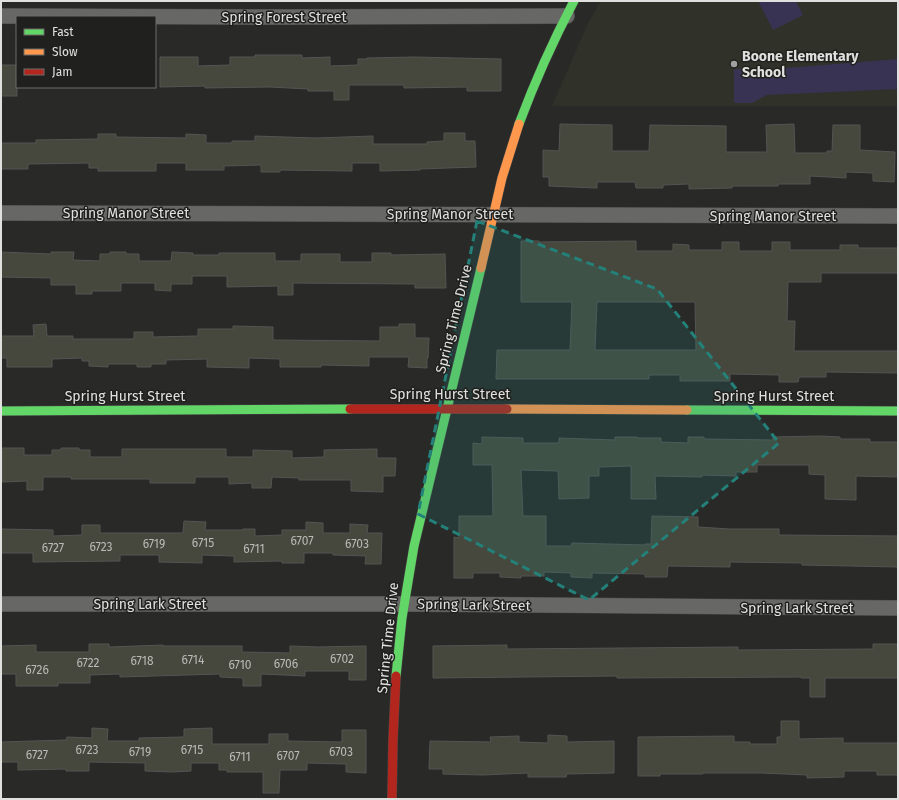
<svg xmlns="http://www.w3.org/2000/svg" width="899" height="800" viewBox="0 0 899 800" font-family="'Fira Sans',sans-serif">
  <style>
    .built { fill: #303129 }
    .green { fill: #383352 }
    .building { fill: #46473d; stroke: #545453; fill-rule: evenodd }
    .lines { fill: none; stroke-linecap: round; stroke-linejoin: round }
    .street-casing { stroke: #474746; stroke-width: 16 }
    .fast-casing { stroke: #474746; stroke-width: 10 }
    .slow-casing { stroke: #474746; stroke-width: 10 }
    .jam-casing { stroke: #474746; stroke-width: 10 }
    .street { stroke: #676866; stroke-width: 15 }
    .fast { stroke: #63d668; stroke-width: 9 }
    .slow { stroke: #ff974d; stroke-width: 9 }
    .jam { stroke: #b3261e; stroke-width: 9 }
    .marked { fill: #248179; fill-opacity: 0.2; stroke: #248179; stroke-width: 3; stroke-dasharray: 8 5; stroke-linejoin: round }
    .poi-dot { fill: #a0a09e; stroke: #20211e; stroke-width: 1.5 }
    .labels { text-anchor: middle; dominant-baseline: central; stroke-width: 3; stroke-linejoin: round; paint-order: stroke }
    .number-label { font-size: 12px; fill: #babab6 }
    .street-label { font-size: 14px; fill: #e0e0de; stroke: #20211e }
    .poi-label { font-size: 14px; font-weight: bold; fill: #e0e0de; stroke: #20211e; text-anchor: start }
  </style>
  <rect width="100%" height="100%" fill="#292928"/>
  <path class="built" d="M 601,1 L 898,1 L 898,106 L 552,106 L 588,23 Z"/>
  <g class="green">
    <path d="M 758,1 L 796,1 L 803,15 L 773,30 Z"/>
    <path d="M 898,59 L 898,89 L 767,95 L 752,103 L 734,103 L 734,69 L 773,69 Z"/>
  </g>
  <g class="building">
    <path d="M 255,55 L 302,55 L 302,58 L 330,57 L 330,66 L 358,65 L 358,59 L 367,59 L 367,58 L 414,57 L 501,59 L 501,91 L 467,91 L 467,87 L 404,88 L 404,85 L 349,85 L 349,100 L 334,100 L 334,91 L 308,91 L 308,89 L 270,87 L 205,88 L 205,86 L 160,87 L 160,57 L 198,57 L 198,66 L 230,65 L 230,57 L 255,57 Z"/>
    <rect x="1" y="65" width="16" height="31"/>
    <path d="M 560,124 L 612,125 L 612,151 L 649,151 L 650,125 L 726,126 L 726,152 L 767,152 L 766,125 L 794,124 L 795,153 L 827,153 L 827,151 L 832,151 L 833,125 L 860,125 L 860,150 L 895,152 L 894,182 L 873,181 L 873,173 L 846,172 L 846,178 L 810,176 L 810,184 L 778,184 L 778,186 L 732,186 L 732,188 L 689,189 L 689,184 L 663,185 L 663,188 L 636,188 L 635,182 L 597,182 L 597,188 L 549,186 L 549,177 L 543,177 L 543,150 L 559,151 Z"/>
    <path d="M 444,133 L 465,133 L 465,141 L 475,141 L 476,167 L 420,169 L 420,170 L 380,171 L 380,163 L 352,163 L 352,171 L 280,170 L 280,172 L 261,172 L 261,165 L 224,166 L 224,170 L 186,170 L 186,163 L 156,163 L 156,171 L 98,171 L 98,168 L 89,168 L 89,163 L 28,164 L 28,169 L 1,169 L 1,143 L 36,143 L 36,140 L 98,139 L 98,134 L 116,134 L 116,137 L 186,138 L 186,134 L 206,135 L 206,143 L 232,143 L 232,141 L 255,141 L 255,136 L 316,138 L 373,136 L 373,144 L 427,144 L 427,142 L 444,141 Z"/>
    <path d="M 521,241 L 539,241 L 539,242 L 636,241 L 636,251 L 673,251 L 673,244 L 689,245 L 689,250 L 722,250 L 722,242 L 739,242 L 739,251 L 772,251 L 772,242 L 790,242 L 790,250 L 840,250 L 840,245 L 858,245 L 858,248 L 898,248 L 898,273 L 821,273 L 821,282 L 788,282 L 787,321 L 795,321 L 794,351 L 898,351 L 898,373 L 826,372 L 826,377 L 799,377 L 798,382 L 779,382 L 779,375 L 730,374 L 730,381 L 680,381 L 680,375 L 649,375 L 649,379 L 496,379 L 497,350 L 570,350 L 572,302 L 521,302 ZM 597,302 L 695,302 L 696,350 L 595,350 Z"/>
    <path d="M 1,252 L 51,254 L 51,252 L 74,252 L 73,260 L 100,261 L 100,254 L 110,254 L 110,252 L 126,252 L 126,254 L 139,254 L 139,261 L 171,261 L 172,252 L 193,253 L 193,255 L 219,255 L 219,253 L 275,253 L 275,261 L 301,261 L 301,254 L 340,254 L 340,262 L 372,262 L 372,253 L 391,253 L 391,255 L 445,254 L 446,288 L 415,288 L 415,284 L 293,283 L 293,295 L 278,295 L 278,286 L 227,287 L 227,276 L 192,276 L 192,284 L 171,284 L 171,291 L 155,290 L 155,283 L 121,283 L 121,291 L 92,291 L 92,294 L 76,294 L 76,285 L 51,285 L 51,278 L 1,277 Z"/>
    <path d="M 46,324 L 47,336 L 73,336 L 73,339 L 134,339 L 134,332 L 153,332 L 153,337 L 198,336 L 198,329 L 233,329 L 233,326 L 273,327 L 273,340 L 380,341 L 380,327 L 399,327 L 399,324 L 415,324 L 415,338 L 429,338 L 428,358 L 427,358 L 427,368 L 408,367 L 409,357 L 369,357 L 369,366 L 321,365 L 321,367 L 280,367 L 280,359 L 249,358 L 249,368 L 207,367 L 207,359 L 166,360 L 166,364 L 151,364 L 151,367 L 137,367 L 137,364 L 108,364 L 108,367 L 89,366 L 89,361 L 82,361 L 82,358 L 52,359 L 52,367 L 7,367 L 7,358 L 1,358 L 1,336 L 34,336 L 33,325 Z"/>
    <path d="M 820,436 L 840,437 L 840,439 L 870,439 L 870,442 L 898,442 L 898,477 L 856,476 L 856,500 L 825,499 L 825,475 L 809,474 L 809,465 L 757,465 L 757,472 L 736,472 L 736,476 L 702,475 L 702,477 L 655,476 L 656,499 L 631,499 L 631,466 L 599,467 L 599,476 L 589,476 L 589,498 L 559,499 L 558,471 L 521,470 L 523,516 L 546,516 L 546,546 L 571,546 L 572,543 L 645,545 L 645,544 L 651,544 L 652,516 L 698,517 L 698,527 L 730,529 L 779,529 L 779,535 L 898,536 L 898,567 L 802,565 L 802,563 L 730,562 L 730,567 L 668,566 L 667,577 L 645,577 L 645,574 L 592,573 L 592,578 L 571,577 L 571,573 L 544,572 L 544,576 L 521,576 L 521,578 L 500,577 L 500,573 L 473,573 L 473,578 L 454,578 L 454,537 L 459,538 L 459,516 L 493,516 L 492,465 L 473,465 L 473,443 L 482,444 L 482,437 L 523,438 L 523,443 L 559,443 L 559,438 L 615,440 L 615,437 L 637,437 L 638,438 L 661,438 L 661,442 L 688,443 L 688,437 L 704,437 L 704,439 L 773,440 L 773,437 Z"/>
    <path d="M 2,448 L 24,448 L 24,455 L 52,455 L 52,450 L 61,450 L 61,448 L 79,448 L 79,450 L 90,450 L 90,457 L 122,457 L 122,449 L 226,449 L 226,457 L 253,457 L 253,450 L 292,451 L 292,458 L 324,457 L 324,450 L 377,449 L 377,458 L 396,458 L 395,476 L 383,476 L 383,492 L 351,491 L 351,480 L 299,480 L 299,478 L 272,477 L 271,488 L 252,488 L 252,483 L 229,484 L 229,477 L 195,477 L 195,483 L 150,483 L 150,479 L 71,479 L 71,477 L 43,477 L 43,490 L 27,490 L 27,481 L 2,482 Z"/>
    <path d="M 184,521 L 206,522 L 205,530 L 243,530 L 243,529 L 255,529 L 255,536 L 282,535 L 282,530 L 306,530 L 306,522 L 323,523 L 323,533 L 350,533 L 350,524 L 368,525 L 367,533 L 382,533 L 381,564 L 365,564 L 366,556 L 333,555 L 333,553 L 304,553 L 304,563 L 282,563 L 282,561 L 234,562 L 234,556 L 202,555 L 202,563 L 159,562 L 159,555 L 120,555 L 120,561 L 33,562 L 33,553 L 1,553 L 1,529 L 53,530 L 53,536 L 82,535 L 82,525 L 100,525 L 100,533 L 183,533 Z"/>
    <path d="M 89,644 L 109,644 L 109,647 L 163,645 L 163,646 L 242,646 L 242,652 L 290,653 L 290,646 L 318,647 L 366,646 L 366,680 L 349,680 L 349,671 L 305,671 L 305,676 L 261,674 L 261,686 L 243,686 L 243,678 L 220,677 L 220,674 L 120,677 L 120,674 L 90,675 L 90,683 L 58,683 L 58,686 L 16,686 L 16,674 L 1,674 L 1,646 L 36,645 L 36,652 L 89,652 Z"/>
    <path d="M 873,644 L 898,644 L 898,678 L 825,678 L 825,697 L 810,697 L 810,678 L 801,678 L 801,677 L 617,678 L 617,676 L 433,678 L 433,646 L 507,645 L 507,649 L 738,647 L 738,650 L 873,649 Z"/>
    <path d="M 781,721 L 799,721 L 799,739 L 843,738 L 843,743 L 898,743 L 898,775 L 877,775 L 877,771 L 844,771 L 844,777 L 807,778 L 807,775 L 762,773 L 703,773 L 703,774 L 660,774 L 660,776 L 638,776 L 638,737 L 734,736 L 734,742 L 750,742 L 750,744 L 777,744 L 777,737 L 781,737 Z"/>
    <path d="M 92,728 L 108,729 L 107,741 L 139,741 L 139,738 L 184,737 L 184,729 L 212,728 L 212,744 L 269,744 L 269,734 L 288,734 L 288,741 L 342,742 L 342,730 L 366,730 L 366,773 L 346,772 L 346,764 L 307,763 L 307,770 L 280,770 L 279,793 L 263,793 L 263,772 L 227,772 L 227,770 L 219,770 L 219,763 L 191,763 L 191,771 L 172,772 L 145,771 L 145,763 L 89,762 L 89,771 L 66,771 L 66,769 L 18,770 L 18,762 L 1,762 L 1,742 L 66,740 L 67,737 L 92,738 Z"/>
    <path d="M 548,735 L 567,736 L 567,742 L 614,741 L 614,773 L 567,774 L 566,777 L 528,777 L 528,773 L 483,775 L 443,774 L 443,769 L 429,769 L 430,741 L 491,742 L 490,737 L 519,736 L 519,742 L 548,743 Z"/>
  </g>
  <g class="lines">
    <g class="street-casing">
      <g id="street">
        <path d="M 1,16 L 289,17 L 567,16"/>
        <path d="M 1,213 L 898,216"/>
        <path d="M 1,604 L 404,604 L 898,608"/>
      </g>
    </g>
    <g class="fast-casing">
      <g id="fast">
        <path d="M 519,124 C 535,81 553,41 574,1"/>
        <path d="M 687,410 L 898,411"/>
        <path d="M 1,411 L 350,409"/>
        <path d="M 396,676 L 402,618 L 414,546 L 481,268"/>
      </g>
    </g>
    <g class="slow-casing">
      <g id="slow">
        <path d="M 481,268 L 502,178 L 519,124"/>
        <path d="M 507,409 L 687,410"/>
      </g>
    </g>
    <g class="jam-casing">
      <g id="jam">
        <path d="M 350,409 L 507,409"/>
        <path d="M 392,799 L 393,740 L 396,676"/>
      </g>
    </g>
    <use href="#street" class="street"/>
    <use href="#fast" class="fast"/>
    <use href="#slow" class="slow"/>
    <use href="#jam" class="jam"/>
  </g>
  <path class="marked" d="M 477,221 L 657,289 L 779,443 L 589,600 L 418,514 Z"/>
  <circle class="poi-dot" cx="734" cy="64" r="4"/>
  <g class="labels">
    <g class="number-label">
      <text x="302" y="541">6707</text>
      <text x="203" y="543">6715</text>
      <text x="154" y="544">6719</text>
      <text x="357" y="544">6703</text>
      <text x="101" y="547">6723</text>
      <text x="53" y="548">6727</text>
      <text x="254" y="549">6711</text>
      <text x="342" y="659">6702</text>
      <text x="193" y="660">6714</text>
      <text x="142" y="661">6718</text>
      <text x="88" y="663">6722</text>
      <text x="286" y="664">6706</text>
      <text x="240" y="665">6710</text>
      <text x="37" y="670">6726</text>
      <text x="87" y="750">6723</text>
      <text x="192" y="750">6715</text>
      <text x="140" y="752">6719</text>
      <text x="341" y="752">6703</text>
      <text x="37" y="755">6727</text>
      <text x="288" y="756">6707</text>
      <text x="240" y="757">6711</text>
    </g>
    <g class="street-label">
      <text x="284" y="17">Spring Forest Street</text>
      <text x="126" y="213">Spring Manor Street</text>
      <text x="450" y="214">Spring Manor Street</text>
      <text x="773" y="216">Spring Manor Street</text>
      <text transform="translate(454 319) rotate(-76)">Spring Time Drive</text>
      <text x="450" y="394">Spring Hurst Street</text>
      <text x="125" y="396">Spring Hurst Street</text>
      <text x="774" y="396">Spring Hurst Street</text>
      <text x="150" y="604">Spring Lark Street</text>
      <text transform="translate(474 605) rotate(1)">Spring Lark Street</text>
      <text x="797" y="608">Spring Lark Street</text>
      <text transform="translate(388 638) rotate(-84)">Spring Time Drive</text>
    </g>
    <g class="poi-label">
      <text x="742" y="56">Boone Elementary<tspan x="742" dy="16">School</tspan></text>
    </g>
  </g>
  <rect width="899" height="800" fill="none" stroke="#e0e0de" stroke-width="4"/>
  <rect x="16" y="16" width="140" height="72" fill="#20211e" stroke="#6d6d6b"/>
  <rect x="24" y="29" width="20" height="6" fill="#63d668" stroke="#6d6d6b"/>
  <text x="52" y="36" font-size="12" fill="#e0e0de">Fast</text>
  <rect x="24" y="49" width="20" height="6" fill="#ff974d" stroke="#6d6d6b"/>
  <text x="52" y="56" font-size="12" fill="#e0e0de">Slow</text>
  <rect x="24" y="69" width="20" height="6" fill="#b3261e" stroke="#6d6d6b"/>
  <text x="52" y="76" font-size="12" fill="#e0e0de">Jam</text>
</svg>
